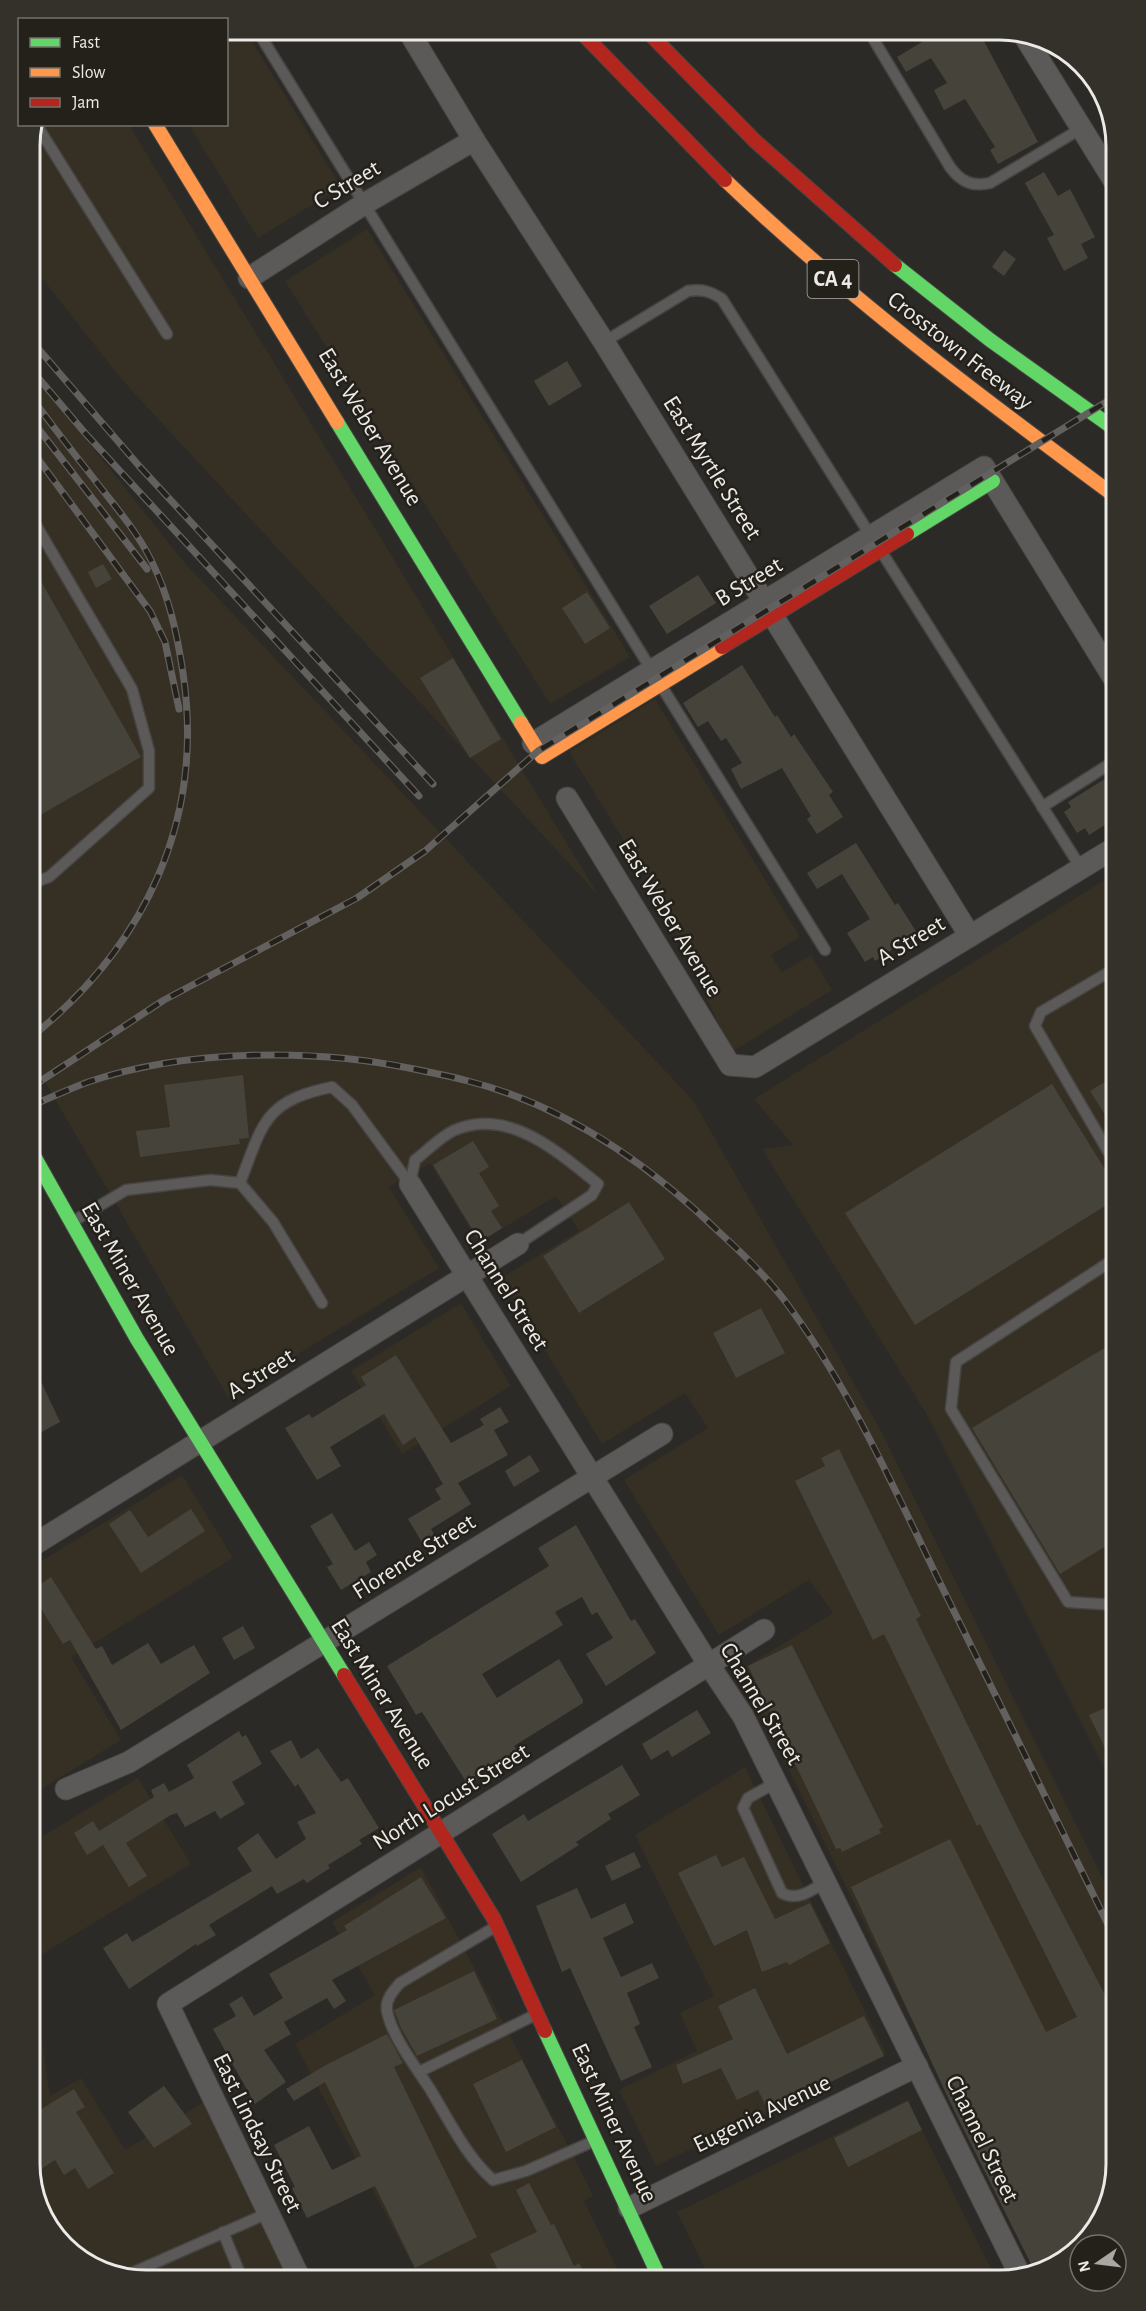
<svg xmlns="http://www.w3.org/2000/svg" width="1146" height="2311" viewBox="0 0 1146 2311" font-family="'Alegreya Sans',sans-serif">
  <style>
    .built { fill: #352f24 }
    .building { fill: #46433b }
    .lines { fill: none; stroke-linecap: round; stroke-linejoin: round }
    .lane-casing { stroke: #464543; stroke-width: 13 }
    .street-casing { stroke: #464543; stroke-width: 23 }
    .fast-casing { stroke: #464543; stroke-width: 16 }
    .slow-casing { stroke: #464543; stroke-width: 16 }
    .jam-casing { stroke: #464543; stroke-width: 16 }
    .lane { stroke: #5b5a58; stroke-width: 10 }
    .street { stroke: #5b5a58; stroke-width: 21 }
    .fast { stroke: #63d668; stroke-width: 14 }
    .slow { stroke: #ff974d; stroke-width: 14 }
    .jam { stroke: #b3261e; stroke-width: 14 }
    .rail-casing { stroke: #62615f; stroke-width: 7 }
    .rail { stroke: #24211b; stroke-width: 4.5; stroke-dasharray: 14; stroke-linecap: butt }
    .labels { text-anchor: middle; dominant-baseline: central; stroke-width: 5; stroke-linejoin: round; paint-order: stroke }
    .shield { fill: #24211b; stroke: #b0aea9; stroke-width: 1.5 }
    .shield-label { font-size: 22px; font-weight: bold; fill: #eceae6 }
    .street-label { font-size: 24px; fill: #eceae6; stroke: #24211b }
    .rim { fill: none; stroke: #eceae6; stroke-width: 3 }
  </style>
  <rect width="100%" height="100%" fill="#2c2a27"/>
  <g class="built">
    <path d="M 227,30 L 245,30 L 341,187 L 258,238 L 189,125 L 226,124 Z"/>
    <path d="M 34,125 L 129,125 L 599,896 L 122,380 L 30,263 L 30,140 Z"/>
    <path d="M 367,229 L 630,657 L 550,704 L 285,281 Z"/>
    <path d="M 30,368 L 183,561 L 693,1100 L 881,1431 L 1116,1905 L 1116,2164 L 1096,2229 L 1043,2272 L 1036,2274 L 740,1670 L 833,1613 L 809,1580 L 719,1635 L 624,1480 L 708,1428 L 685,1393 L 602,1444 L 501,1278 L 579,1231 L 556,1196 L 479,1243 L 430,1163 L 389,1187 L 439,1268 L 228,1397 L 30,1056 Z"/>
    <path d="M 655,699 L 800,937 L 771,955 L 782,972 L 811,955 L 832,990 L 732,1052 L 660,899 L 569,752 Z"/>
    <path d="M 1116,873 L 1116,1792 L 929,1418 L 762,1149 L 793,1145 L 754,1099 Z"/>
    <path d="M 461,1303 L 511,1386 L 402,1454 L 351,1371 Z"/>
    <path d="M 182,1475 L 233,1558 L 71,1657 L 121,1740 L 30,1796 L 30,1568 Z"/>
    <path d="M 745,1767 L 886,2054 L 656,2166 L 619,2090 L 697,2051 L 680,2013 L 714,1996 L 635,1835 Z"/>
    <path d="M 138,1778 L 191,1864 L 31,1961 L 50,2096 L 81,2078 L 125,2150 L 217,2094 L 305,2281 L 140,2281 L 82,2261 L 39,2208 L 30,2164 L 30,1844 Z"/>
    <path d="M 421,1867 L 574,2157 L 593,2196 L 584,2201 L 623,2281 L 421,2281 L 295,2044 L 375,1995 L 332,1922 Z"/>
    <path d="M 907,2100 L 997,2281 L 711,2281 L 677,2212 Z"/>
  </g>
  <g class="building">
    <path d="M 914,30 L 978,30 L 1038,142 L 998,164 L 990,150 L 995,147 L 965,99 L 944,110 L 934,90 L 947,83 L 931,58 L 906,72 L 897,57 L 922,42 Z"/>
    <path d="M 1044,172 L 1058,196 L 1070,189 L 1095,237 L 1081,244 L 1088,258 L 1064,271 L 1047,238 L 1054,235 L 1025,183 Z"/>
    <path d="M 1004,250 L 1016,259 L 1004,276 L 992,267 Z"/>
    <path d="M 567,361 L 582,386 L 549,406 L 534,381 Z"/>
    <path d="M 30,562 L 141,757 L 30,821 Z"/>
    <path d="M 103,564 L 112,579 L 96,588 L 88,572 Z"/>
    <path d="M 698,575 L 716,603 L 667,634 L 649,606 Z"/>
    <path d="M 587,592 L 610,628 L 585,644 L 562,608 Z"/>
    <path d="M 453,658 L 501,739 L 470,758 L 420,678 Z"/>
    <path d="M 742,665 L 775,717 L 777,715 L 791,737 L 794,734 L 833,792 L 829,795 L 843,817 L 817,834 L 807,819 L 811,816 L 782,768 L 741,789 L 731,769 L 742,763 L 726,738 L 721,741 L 708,721 L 698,727 L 683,703 Z"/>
    <path d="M 1116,772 L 1116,818 L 1089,835 L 1085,828 L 1077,833 L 1064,812 L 1071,807 L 1068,802 Z"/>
    <path d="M 856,843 L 895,905 L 898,903 L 917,933 L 875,961 L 873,957 L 865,962 L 847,933 L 870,919 L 842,874 L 817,889 L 807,873 Z"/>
    <path d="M 243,1075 L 249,1138 L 239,1139 L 240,1144 L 140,1157 L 136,1131 L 170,1127 L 164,1085 Z"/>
    <path d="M 1116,1075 L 1116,1132 L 1090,1091 Z"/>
    <path d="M 1052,1084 L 1116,1187 L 1116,1199 L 915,1325 L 845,1213 Z"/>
    <path d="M 473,1141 L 489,1167 L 479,1173 L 499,1206 L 491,1211 L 502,1228 L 480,1242 L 433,1165 Z"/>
    <path d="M 629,1202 L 665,1259 L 579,1313 L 543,1256 Z"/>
    <path d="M 761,1308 L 785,1353 L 736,1378 L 713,1333 Z"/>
    <path d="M 1116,1341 L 1116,1540 L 1060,1574 L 972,1428 Z"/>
    <path d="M 396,1355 L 451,1443 L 484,1425 L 480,1419 L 500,1407 L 509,1422 L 494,1430 L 508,1455 L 458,1483 L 471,1504 L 431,1529 L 435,1536 L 423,1544 L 408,1519 L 441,1499 L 435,1489 L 443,1484 L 415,1437 L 403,1445 L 384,1414 L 330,1447 L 341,1466 L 317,1480 L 285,1428 L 309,1414 L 312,1418 L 366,1385 L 361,1377 Z"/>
    <path d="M 30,1358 L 60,1422 L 38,1434 L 30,1416 Z"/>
    <path d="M 839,1449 L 921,1616 L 916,1619 L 1015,1822 L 1116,2016 L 1116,2164 L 1096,2229 L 1043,2272 L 1036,2274 L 950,2102 L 851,1887 L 950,1839 L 1046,2032 L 1077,2017 L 980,1824 L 977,1826 L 884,1634 L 873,1640 L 795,1481 L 825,1466 L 821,1458 Z"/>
    <path d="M 530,1455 L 540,1471 L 514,1487 L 505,1471 Z"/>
    <path d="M 191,1509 L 205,1531 L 141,1573 L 109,1524 L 130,1510 L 148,1537 Z"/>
    <path d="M 332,1513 L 355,1551 L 369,1542 L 377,1555 L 366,1562 L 371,1572 L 341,1590 L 327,1567 L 333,1564 L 310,1526 Z"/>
    <path d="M 576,1525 L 631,1621 L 635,1619 L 656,1653 L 606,1686 L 586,1654 L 613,1638 L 597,1612 L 592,1615 L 582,1597 L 555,1612 L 563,1625 L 482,1674 L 497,1698 L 559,1659 L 583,1700 L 583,1703 L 514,1746 L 518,1752 L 468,1785 L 422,1712 L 416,1715 L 387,1666 L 549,1566 L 538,1548 Z"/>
    <path d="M 51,1577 L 96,1649 L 102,1646 L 112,1665 L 148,1643 L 161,1664 L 194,1645 L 210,1673 L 121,1730 L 70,1640 L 63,1644 L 30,1591 Z"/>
    <path d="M 243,1626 L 255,1648 L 234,1660 L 222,1638 Z"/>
    <path d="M 792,1645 L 883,1827 L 879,1829 L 881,1833 L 842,1852 L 840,1848 L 836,1849 L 748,1666 Z"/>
    <path d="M 1116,1703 L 1116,1771 L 1089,1715 Z"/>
    <path d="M 697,1710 L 711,1733 L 672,1757 L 668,1750 L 651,1760 L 642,1744 Z"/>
    <path d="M 239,1731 L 242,1737 L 246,1735 L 262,1764 L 232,1782 L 245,1804 L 220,1819 L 215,1811 L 185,1827 L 177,1813 L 171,1815 L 126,1843 L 147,1876 L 129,1887 L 103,1845 L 87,1855 L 74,1833 L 93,1821 L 99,1831 L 154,1797 L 151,1790 L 164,1783 L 169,1792 L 194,1778 L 187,1765 Z"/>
    <path d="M 291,1740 L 301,1759 L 318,1748 L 341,1782 L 348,1778 L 379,1828 L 359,1840 L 362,1844 L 328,1865 L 330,1868 L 307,1883 L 304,1879 L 277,1894 L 272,1886 L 209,1925 L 216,1935 L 197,1946 L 196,1944 L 129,1989 L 103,1948 L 127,1933 L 132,1942 L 252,1871 L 237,1848 L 258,1833 L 276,1859 L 306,1839 L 297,1822 L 316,1813 L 298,1784 L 295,1787 L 270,1751 Z"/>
    <path d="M 622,1765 L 640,1795 L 608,1814 L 611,1819 L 576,1842 L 579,1845 L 521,1882 L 492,1834 L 524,1814 L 528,1821 Z"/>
    <path d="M 634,1852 L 641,1867 L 612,1881 L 605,1866 Z"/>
    <path d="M 716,1855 L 722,1867 L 744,1857 L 775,1919 L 810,1903 L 830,1943 L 789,1965 L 787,1962 L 762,1972 L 747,1930 L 714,1946 L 678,1873 Z"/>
    <path d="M 421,1877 L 446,1918 L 332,1980 L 346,2001 L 334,2009 L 327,1998 L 284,2022 L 291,2034 L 264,2050 L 286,2082 L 255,2104 L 213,2029 L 236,2016 L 229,2004 L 242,1996 L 254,2016 L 283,1998 L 269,1974 L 347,1930 L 344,1926 Z"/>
    <path d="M 577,1888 L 591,1919 L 625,1903 L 634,1923 L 603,1938 L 621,1977 L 652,1963 L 659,1978 L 627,1993 L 640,2024 L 634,2027 L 652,2067 L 621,2081 L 570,1968 L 562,1972 L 536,1906 Z"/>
    <path d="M 474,1971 L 497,2019 L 417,2056 L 401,2028 L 394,2010 Z"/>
    <path d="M 755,1988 L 787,2054 L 864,2016 L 884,2056 L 769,2112 L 758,2090 L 737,2100 L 721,2068 L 683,2084 L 676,2065 L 733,2039 L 718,2006 Z"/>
    <path d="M 387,2034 L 403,2063 L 394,2067 L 477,2237 L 415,2268 L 375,2186 L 307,2218 L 292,2188 L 295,2187 L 274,2145 L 309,2126 L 332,2170 L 361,2156 L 325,2082 L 294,2101 L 286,2089 L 324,2066 Z"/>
    <path d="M 522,2060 L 556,2127 L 506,2152 L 473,2084 Z"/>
    <path d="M 164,2086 L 192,2124 L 154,2148 L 128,2112 Z"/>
    <path d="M 74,2089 L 85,2107 L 76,2112 L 114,2173 L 88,2189 L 75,2168 L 64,2175 L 55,2160 L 32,2175 L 30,2164 L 30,2116 Z"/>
    <path d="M 908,2101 L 922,2130 L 848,2167 L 834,2138 Z"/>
    <path d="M 529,2183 L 551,2225 L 554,2224 L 574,2266 L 579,2263 L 588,2281 L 477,2281 L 498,2270 L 490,2254 L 537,2232 L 516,2190 Z"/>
  </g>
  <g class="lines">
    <g class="lane-casing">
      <g id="lane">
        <path d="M 257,30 L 654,674"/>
        <path d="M 868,30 L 950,167 C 961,182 972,187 990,183 L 1082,128"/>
        <path d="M 36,124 L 167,334"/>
        <path d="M 604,342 L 688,291 C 702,289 710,291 722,299 L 872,538"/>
        <path d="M 881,551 L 1081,868"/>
        <path d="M 662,687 L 825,950"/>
        <path d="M 1042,807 L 1116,760"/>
        <path d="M 30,884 L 49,877 L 149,788 L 149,751 L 132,689 L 30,515"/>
        <path d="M 1116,1165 L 1035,1026 L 1041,1012 L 1116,968"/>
        <path d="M 240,1183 C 263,1123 264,1101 332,1087 L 352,1105 L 410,1184"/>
        <path d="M 410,1184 L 415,1160 C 427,1151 441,1136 455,1130 C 509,1107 559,1153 598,1184 L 592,1195 L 518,1244"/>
        <path d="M 72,1222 L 126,1190 L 210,1180 L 240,1183 L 273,1222 L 322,1303"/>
        <path d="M 1116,1605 L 1068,1602 L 951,1409 L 956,1362 L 1116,1258"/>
        <path d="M 777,1782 L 748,1798 L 743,1808 L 782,1893 C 798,1902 813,1889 827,1881"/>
        <path d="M 495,1927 L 400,1983 C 393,1991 385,2000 387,2011 C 392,2037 416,2067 430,2089 C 449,2120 465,2155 493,2180 L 526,2171 L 594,2141"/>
        <path d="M 419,2072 L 537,2014"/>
        <path d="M 223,2232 L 243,2281"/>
        <path d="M 125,2276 L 268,2213"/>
      </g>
    </g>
    <g class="street-casing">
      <g id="street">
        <path d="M 408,30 L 474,140 L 604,342 L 970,936"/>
        <path d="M 1025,37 L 1116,184"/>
        <path d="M 249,278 L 364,204 L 474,140"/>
        <path d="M 533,743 L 984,467 L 1116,682"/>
        <path d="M 567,798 L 730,1065 L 755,1067 L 1116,847"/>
        <path d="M 410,1184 L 709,1665 L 743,1716 L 1021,2277"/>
        <path d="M 30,1547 L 518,1244"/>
        <path d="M 66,1789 L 129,1762 L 662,1434"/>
        <path d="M 629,2208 L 917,2066"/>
        <path d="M 301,2281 L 168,2004 L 764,1630"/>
      </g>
    </g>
    <g class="fast-casing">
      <g id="fast">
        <path d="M 895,265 L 990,340 L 1116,430"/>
        <path d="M 337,422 L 521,723"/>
        <path d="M 907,534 L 993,481"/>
        <path d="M 30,1149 L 137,1339 L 344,1675"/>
        <path d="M 545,2031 L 661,2281"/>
      </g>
    </g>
    <g class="slow-casing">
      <g id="slow">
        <path d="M 155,124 L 337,422"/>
        <path d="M 725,180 C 847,297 981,397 1116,497"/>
        <path d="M 521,723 L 542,757 L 722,647"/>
      </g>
    </g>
    <g class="jam-casing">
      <g id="jam">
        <path d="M 579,30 L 725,180"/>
        <path d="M 646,30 L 755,141 L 895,265"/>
        <path d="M 722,647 L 907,534"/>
        <path d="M 344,1675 L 494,1919 L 545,2031"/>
      </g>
    </g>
    <use href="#lane" class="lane"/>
    <use href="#street" class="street"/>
    <use href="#fast" class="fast"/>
    <use href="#slow" class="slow"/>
    <use href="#jam" class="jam"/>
    <g class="rail-casing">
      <g id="rail">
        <path d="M 30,339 L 140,467 L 433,784"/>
        <path d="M 30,368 L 85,433 L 419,796"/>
        <path d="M 30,418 L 147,569"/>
        <path d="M 30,448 L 150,611 L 165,642 L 179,709"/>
        <path d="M 30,1038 C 145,947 205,820 183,673 C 177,633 169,596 151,560 C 135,528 112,503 91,475 C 70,449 50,422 30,396"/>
        <path d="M 30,1088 L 164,1000 L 357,898 L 425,851 L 538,751 L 1116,396"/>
        <path d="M 30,1106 C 50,1098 69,1089 88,1082 C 186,1049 315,1048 414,1069 C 432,1073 450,1076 468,1081 C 566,1106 648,1163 720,1233 C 743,1254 766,1276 785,1301 C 851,1389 895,1491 943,1589 C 1001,1706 1059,1824 1116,1941"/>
      </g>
    </g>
    <use href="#rail" class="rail"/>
  </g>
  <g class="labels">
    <rect class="shield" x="807.5" y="260" width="51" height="38" rx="4.5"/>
    <g class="shield-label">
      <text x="833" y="279">CA 4</text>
    </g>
    <g class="street-label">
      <text transform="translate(347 185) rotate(-31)">C Street</text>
      <text transform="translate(960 351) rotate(38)">Crosstown Freeway</text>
      <text transform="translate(370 427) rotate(59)">East Weber Avenue</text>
      <text transform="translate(712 468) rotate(58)">East Myrtle Street</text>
      <text transform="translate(749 582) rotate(-31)">B Street</text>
      <text transform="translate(670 918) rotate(59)">East Weber Avenue</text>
      <text transform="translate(911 941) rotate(-31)">A Street</text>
      <text transform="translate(130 1279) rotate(60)">East Miner Avenue</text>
      <text transform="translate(506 1290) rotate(58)">Channel Street</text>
      <text transform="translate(261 1374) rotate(-32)">A Street</text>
      <text transform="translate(414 1557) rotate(-32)">Florence Street</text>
      <text transform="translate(382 1694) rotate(58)">East Miner Avenue</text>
      <text transform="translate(761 1704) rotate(59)">Channel Street</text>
      <text transform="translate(451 1797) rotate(-32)">North Locust Street</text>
      <text transform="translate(762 2114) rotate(-26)">Eugenia Avenue</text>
      <text transform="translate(614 2123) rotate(65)">East Miner Avenue</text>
      <text transform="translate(257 2133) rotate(64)">East Lindsay Street</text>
      <text transform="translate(982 2139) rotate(64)">Channel Street</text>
    </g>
  </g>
  <path d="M0 0H1146V2311H0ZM146 40H1000A106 106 0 0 1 1106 146V2164A106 106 0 0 1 1000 2270H146A106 106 0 0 1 40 2164V146A106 106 0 0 1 146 40Z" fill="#34312b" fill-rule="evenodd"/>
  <path class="rim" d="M146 40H1000A106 106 0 0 1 1106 146V2164A106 106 0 0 1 1000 2270H146A106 106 0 0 1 40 2164V146A106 106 0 0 1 146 40Z"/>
  <rect x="18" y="18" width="210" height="108" fill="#24211b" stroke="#74716c" stroke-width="1.5"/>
  <rect x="30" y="38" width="30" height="9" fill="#63d668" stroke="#74716c" stroke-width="1.5"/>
  <text x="72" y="48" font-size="18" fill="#eceae6">Fast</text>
  <rect x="30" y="68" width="30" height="9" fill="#ff974d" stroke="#74716c" stroke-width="1.5"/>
  <text x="72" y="78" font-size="18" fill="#eceae6">Slow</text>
  <rect x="30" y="98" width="30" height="9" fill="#b3261e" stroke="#74716c" stroke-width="1.5"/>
  <text x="72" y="108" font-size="18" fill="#eceae6">Jam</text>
  <g transform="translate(1098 2263) rotate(256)"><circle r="28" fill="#24211b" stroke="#74716c" stroke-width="1.5"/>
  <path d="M0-4.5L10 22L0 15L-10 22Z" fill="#a9a7a3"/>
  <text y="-9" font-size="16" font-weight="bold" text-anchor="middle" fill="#eceae6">N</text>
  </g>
</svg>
